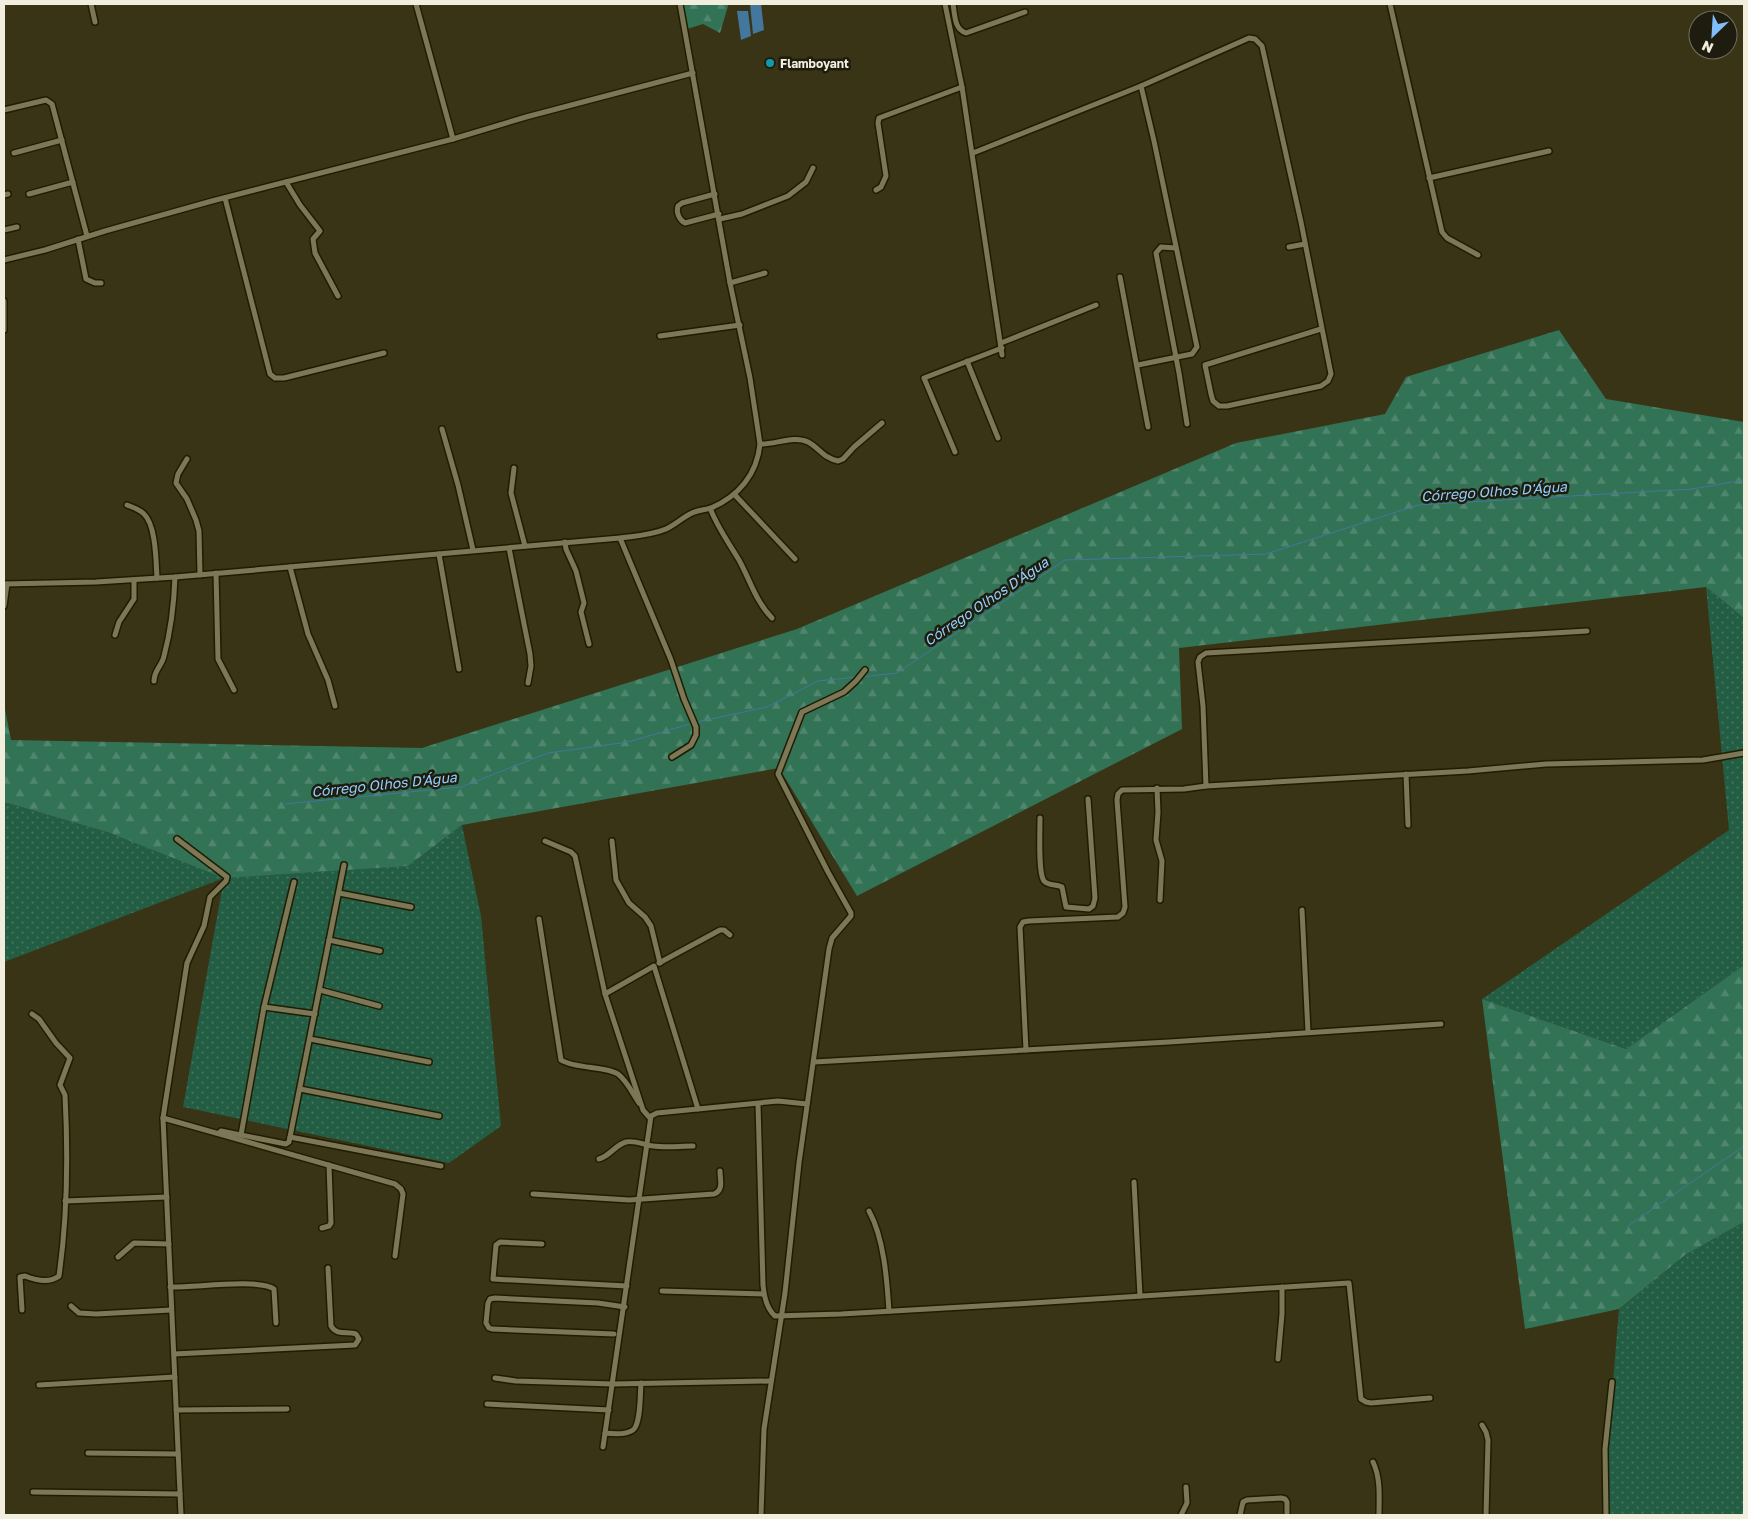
<svg xmlns="http://www.w3.org/2000/svg" width="1748" height="1519" viewBox="0 0 1748 1519" font-family="'Golos Text',sans-serif">
  <style>
    .grass { fill: url(#grass-dots) }
    .forest { fill: url(#forest-firs) }
    .water { fill: #43779d }
    .lines { fill: none; stroke-linecap: round; stroke-linejoin: round }
    .stream { stroke: #43779d; stroke-width: 1 }
    .minor-casing { stroke: #211c00; stroke-width: 8 }
    .minor { stroke: #7c7757; stroke-width: 5 }
    .culture-dot { fill: #0f9aa8; stroke: #1e1c0f; stroke-width: 2 }
    .labels { text-anchor: middle; dominant-baseline: central; stroke-width: 5; stroke-linejoin: round; paint-order: stroke }
    .poi-label { font-size: 12px; font-weight: bold; fill: #f1eedd; stroke: #1e1c0f; text-anchor: start }
    .water-label { font-size: 14px; font-style: italic; fill: #94d0fe; stroke: #1e1c0f }
  </style>
  <defs>
    <pattern id="grass-dots" width="8" height="8" patternUnits="userSpaceOnUse" patternTransform="scale(1.25)"><rect width="8" height="8" fill="#225d44"/><path d="M2 2h.1M6 6h.1" fill="none" stroke="#43755f" stroke-width="1.8" stroke-linecap="round"/></pattern>
    <pattern id="forest-firs" width="22" height="20" patternUnits="userSpaceOnUse" patternTransform="scale(1.25)"><rect width="22" height="20" fill="#327255"/><path d="M5 1l3.5 6h-7zM16 11l3.5 6h-7z" fill="#50866d"/></pattern>
  </defs>
  <rect width="100%" height="100%" fill="#393416"/>
  <g class="grass">
    <path d="M 1706,587 L 1744,618 L 1744,965 L 1626,1049 L 1482,999 L 1729,830 Z"/>
    <path d="M 4,802 L 110,833 L 408,866 L 462,825 L 481,916 L 501,1126 L 449,1163 L 183,1107 L 224,878 L 4,962 Z"/>
    <path d="M 1744,1222 L 1744,1515 L 1602,1515 L 1619,1309 L 1685,1255 Z"/>
  </g>
  <g class="forest">
    <path d="M 682,4 L 727,4 L 728,6 L 720,33 L 703,24 L 687,29 Z"/>
    <path d="M 1559,330 L 1606,399 L 1744,422 L 1744,618 L 1706,587 L 1179,648 L 1182,729 L 857,896 L 779,768 L 462,825 L 408,866 L 224,878 L 110,833 L 4,802 L 4,704 L 11,740 L 422,748 L 797,629 L 1236,443 L 1385,414 L 1406,377 Z"/>
    <path d="M 1744,965 L 1744,1222 L 1685,1255 L 1619,1309 L 1525,1329 L 1482,999 L 1626,1049 Z"/>
  </g>
  <g class="water">
    <path d="M 750,4 L 761,4 L 764,30 L 753,34 Z"/>
    <path d="M 737,11 L 748,11 L 751,36 L 741,40 Z"/>
  </g>
  <g class="lines">
    <g class="stream">
      <path d="M 861,677 L 897,673 L 1065,560 L 1266,554 L 1418,505 L 1692,489 L 1744,480"/>
      <path d="M 697,722 L 767,707 L 818,681 L 857,677"/>
      <path d="M 285,804 L 461,787 L 548,753 L 628,742 L 693,723"/>
      <path d="M 1628,1226 L 1744,1146"/>
    </g>
    <g class="minor-casing">
      <g id="minor">
        <path d="M 91,4 L 95,22"/>
        <path d="M 416,4 L 453,139"/>
        <path d="M 945,4 L 962,87 L 1002,355"/>
        <path d="M 953,4 C 955,15 954,29 966,33 L 1025,12"/>
        <path d="M 1390,4 L 1442,232 L 1447,238 L 1478,255"/>
        <path d="M 4,110 L 46,100 L 52,104 L 87,236"/>
        <path d="M 14,153 L 62,140"/>
        <path d="M 973,153 L 1141,86 L 1249,38 L 1255,39 L 1262,46 L 1301,222 L 1331,374 L 1328,381 L 1321,386 L 1227,406 L 1219,406 L 1213,401 L 1211,394 L 1205,365 L 1321,329"/>
        <path d="M 1429,178 L 1549,151"/>
        <path d="M 286,182 L 300,205 L 320,231 L 313,239 L 315,253 L 338,296"/>
        <path d="M 876,190 L 881,187 L 886,176 L 878,123 L 879,118 L 962,87"/>
        <path d="M 29,194 L 73,182"/>
        <path d="M 715,194 L 682,203 L 678,206 C 676,212 679,220 685,223 L 719,214"/>
        <path d="M 4,195 L 8,194"/>
        <path d="M 225,198 L 270,374 L 275,378 L 284,378 L 384,353"/>
        <path d="M 720,219 L 742,214 L 788,196 L 806,182 L 813,168"/>
        <path d="M 4,230 L 17,227"/>
        <path d="M 78,239 L 86,279 L 95,283 L 101,283"/>
        <path d="M 1289,247 L 1305,244"/>
        <path d="M 1176,248 L 1161,247 L 1156,253 L 1179,373 L 1187,424"/>
        <path d="M 4,260 L 45,250 L 105,231 L 212,201 L 453,139 L 526,117 L 693,73"/>
        <path d="M 1120,277 L 1148,427"/>
        <path d="M 730,283 L 765,273"/>
        <path d="M 4,301 L 4,330"/>
        <path d="M 660,336 L 740,325"/>
        <path d="M 1001,343 L 1096,305"/>
        <path d="M 967,361 L 998,438"/>
        <path d="M 1138,365 L 1192,354 L 1197,347 L 1154,141 L 1141,86"/>
        <path d="M 442,429 L 458,485 L 473,550"/>
        <path d="M 760,444 C 774,445 794,435 808,442 C 819,448 825,459 838,461 L 843,459 L 854,447 L 882,423"/>
        <path d="M 955,452 L 924,378 L 1002,348"/>
        <path d="M 187,459 L 178,474 L 176,483 L 187,499 L 196,520 L 199,531 L 200,575"/>
        <path d="M 514,468 L 511,493 L 525,546"/>
        <path d="M 734,494 L 795,559"/>
        <path d="M 127,505 C 132,507 139,509 144,514 C 156,525 156,562 157,578"/>
        <path d="M 710,508 C 717,527 729,543 739,560 C 750,580 756,602 772,618"/>
        <path d="M 620,538 L 671,660 L 684,699 L 696,727 L 696,735 L 691,745 L 672,757"/>
        <path d="M 565,542 L 566,549 L 576,571 L 584,603 L 581,612 L 589,644"/>
        <path d="M 509,548 L 530,654 L 531,666 L 528,683"/>
        <path d="M 439,554 L 459,669"/>
        <path d="M 290,567 L 308,634 L 328,680 L 335,706"/>
        <path d="M 216,573 L 218,659 L 234,690"/>
        <path d="M 4,584 L 96,582 L 175,577 L 620,538 C 635,536 652,535 666,529 C 675,525 683,517 692,513 C 698,510 705,510 711,508 C 739,496 757,474 760,444 L 750,378 L 730,283 L 680,4"/>
        <path d="M 4,606 L 7,584"/>
        <path d="M 115,635 L 119,622 L 134,599 L 134,580"/>
        <path d="M 154,681 C 154,670 162,666 164,656 C 171,630 174,604 175,577"/>
        <path d="M 1406,774 L 1408,825"/>
        <path d="M 1206,786 L 1203,706 L 1198,662 L 1200,657 L 1206,653 L 1587,631"/>
        <path d="M 1157,788 L 1158,812 L 1156,840 L 1162,861 L 1160,900"/>
        <path d="M 1040,818 C 1040,831 1038,873 1044,881 C 1048,886 1057,884 1062,887 L 1066,907 L 1089,909 L 1093,906 L 1095,898 L 1088,799"/>
        <path d="M 177,839 L 227,877 L 226,881 L 210,897 L 204,926 L 187,963 L 163,1118 L 181,1515"/>
        <path d="M 545,841 L 571,852 L 575,856 L 605,994 L 643,1110 L 650,1118"/>
        <path d="M 612,841 L 616,880 L 629,903 L 645,917 L 651,926 L 660,963"/>
        <path d="M 339,893 L 411,907"/>
        <path d="M 1302,910 L 1308,1032"/>
        <path d="M 539,919 L 561,1060 C 575,1069 606,1066 618,1074 C 627,1081 633,1094 639,1103"/>
        <path d="M 329,940 L 380,951"/>
        <path d="M 659,963 L 720,930 L 724,930 L 730,935"/>
        <path d="M 320,990 L 379,1006"/>
        <path d="M 605,994 L 654,966 L 698,1109"/>
        <path d="M 264,1007 L 315,1014"/>
        <path d="M 310,1039 L 429,1062"/>
        <path d="M 1026,1050 L 1020,927 L 1023,922 L 1029,921 L 1118,917 L 1123,913 L 1125,907 L 1117,800 L 1118,794 L 1122,790 L 1184,789 L 1206,786 L 1468,771 L 1546,764 L 1703,760 L 1744,753"/>
        <path d="M 814,1062 L 1169,1042 L 1441,1024"/>
        <path d="M 300,1089 L 439,1116"/>
        <path d="M 758,1104 L 763,1285 C 764,1296 767,1309 775,1316 L 841,1314 L 1015,1304 L 1349,1283 L 1361,1399 L 1366,1402 L 1371,1403 L 1430,1398"/>
        <path d="M 163,1118 L 395,1184 L 401,1189 L 403,1194 L 395,1256"/>
        <path d="M 219,1133 L 221,1131 L 286,1144 L 289,1142 L 344,865"/>
        <path d="M 241,1135 L 264,1007 L 294,882"/>
        <path d="M 290,1137 L 441,1166"/>
        <path d="M 599,1159 C 610,1156 615,1145 626,1142 C 635,1140 644,1145 653,1146 C 666,1148 680,1146 693,1146"/>
        <path d="M 1134,1182 L 1140,1296"/>
        <path d="M 533,1194 L 629,1200 L 714,1194 C 724,1190 720,1180 720,1171"/>
        <path d="M 65,1201 L 167,1197"/>
        <path d="M 869,1211 C 884,1238 887,1280 889,1311"/>
        <path d="M 322,1228 L 329,1226 L 331,1223 L 329,1165"/>
        <path d="M 542,1244 L 500,1242 L 496,1245 L 493,1279 L 627,1286"/>
        <path d="M 118,1257 L 134,1243 L 169,1244"/>
        <path d="M 170,1287 C 193,1288 258,1278 274,1289 L 276,1323"/>
        <path d="M 662,1291 L 764,1294"/>
        <path d="M 71,1306 L 79,1313 L 96,1314 L 171,1310"/>
        <path d="M 22,1310 L 20,1277 L 25,1276 C 35,1280 49,1284 59,1276 C 67,1220 68,1152 65,1095 L 60,1085 L 70,1058 L 56,1043 L 39,1019 L 32,1014"/>
        <path d="M 614,1334 L 492,1329 L 489,1328 L 486,1323 L 488,1303 L 490,1299 L 495,1298 L 598,1303 L 625,1307"/>
        <path d="M 174,1354 L 355,1345 L 359,1339 L 356,1334 C 347,1331 337,1336 331,1326 L 328,1268"/>
        <path d="M 1278,1359 L 1282,1314 L 1282,1287"/>
        <path d="M 495,1378 L 516,1381 L 613,1384 L 770,1381"/>
        <path d="M 39,1385 L 175,1377"/>
        <path d="M 487,1404 L 609,1410"/>
        <path d="M 176,1410 L 287,1409"/>
        <path d="M 1482,1425 L 1486,1432 L 1488,1440 L 1486,1515"/>
        <path d="M 605,1433 C 613,1434 626,1435 633,1430 C 641,1424 640,1394 641,1383"/>
        <path d="M 603,1447 L 651,1116 L 657,1113 L 778,1101 L 807,1104"/>
        <path d="M 88,1453 L 178,1454"/>
        <path d="M 1373,1462 C 1381,1479 1379,1498 1379,1515"/>
        <path d="M 33,1492 L 180,1494"/>
        <path d="M 761,1515 L 764,1429 L 785,1293 L 799,1163 L 829,949 L 832,938 L 851,916 L 851,913 L 828,872 L 778,774 L 802,712 L 844,692 L 856,681 L 865,670"/>
        <path d="M 1181,1515 L 1187,1503 L 1186,1487"/>
        <path d="M 1240,1515 L 1243,1502 L 1247,1500 L 1281,1498 L 1285,1499 L 1287,1502 L 1287,1515"/>
        <path d="M 1606,1515 L 1605,1449 L 1612,1382"/>
      </g>
    </g>
    <use href="#minor" class="minor"/>
  </g>
  <circle class="culture-dot" cx="770" cy="63" r="5"/>
  <g class="labels">
    <g class="poi-label">
      <text x="780" y="63">Flamboyant</text>
    </g>
    <g class="water-label">
      <text transform="translate(1494 491) rotate(-4)">Córrego Olhos D'Água</text>
      <text transform="translate(986 601) rotate(-34)">Córrego Olhos D'Água</text>
      <text transform="translate(384 784) rotate(-6)">Córrego Olhos D'Água</text>
    </g>
  </g>
  <rect width="1748" height="1519" fill="none" stroke="#f1eedd" stroke-width="10"/>
  <g transform="translate(1713 35) rotate(205)"><circle r="24" fill="#1e1c0f" stroke="#727061"/>
  <path d="M0-4L9 19L0 12L-9 19Z" fill="#80bdfa"/>
  <text y="-8" font-size="14" font-weight="bold" text-anchor="middle" fill="#f1eedd">N</text>
  </g>
</svg>
